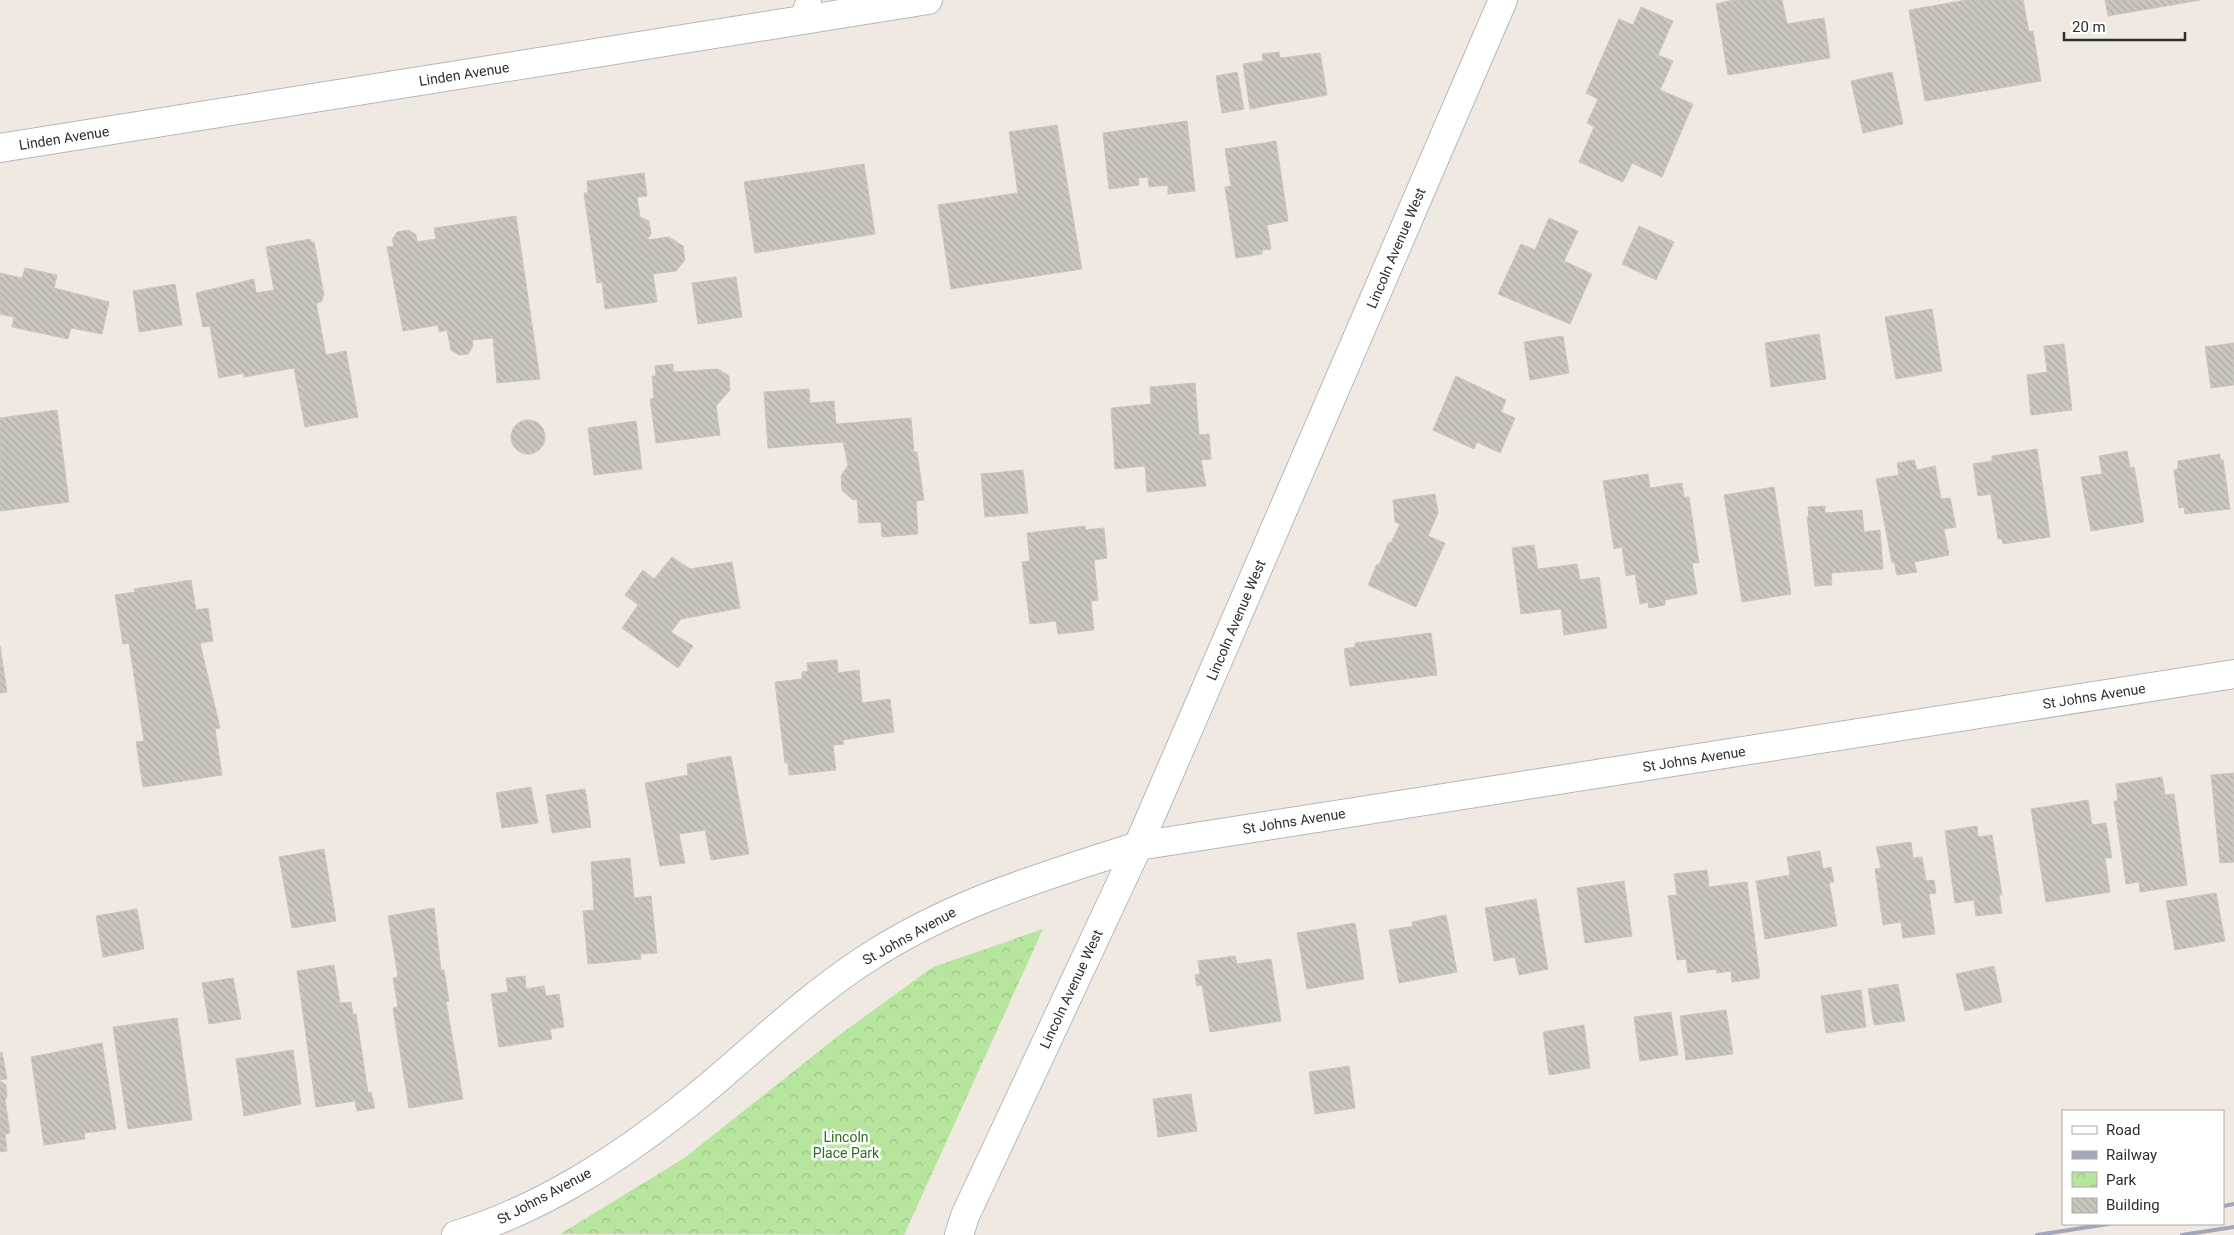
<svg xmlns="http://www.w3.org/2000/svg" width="2234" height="1235" viewBox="0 0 2234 1235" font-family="Roboto,sans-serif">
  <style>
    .park { fill: url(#park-crowns) }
    .building { fill: url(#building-back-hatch); stroke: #cbc5ba }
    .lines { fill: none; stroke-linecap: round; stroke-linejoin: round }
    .lane-casing { stroke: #b4b7c1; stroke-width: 26 }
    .street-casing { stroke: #b4b7c1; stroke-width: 30 }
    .secondary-casing { stroke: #b4b7c1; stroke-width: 30 }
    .lane { stroke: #fff; stroke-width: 24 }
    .street { stroke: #fff; stroke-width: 28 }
    .secondary { stroke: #fff; stroke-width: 28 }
    .rail { stroke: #a3a6b8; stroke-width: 4 }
    .labels { text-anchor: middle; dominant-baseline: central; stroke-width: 5; stroke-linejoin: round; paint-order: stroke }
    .street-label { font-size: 14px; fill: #2e2e2e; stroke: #fff }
    .park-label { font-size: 14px; fill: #2c6e1b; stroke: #fff }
  </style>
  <defs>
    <pattern id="park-crowns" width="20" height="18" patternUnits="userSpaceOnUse" patternTransform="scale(1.25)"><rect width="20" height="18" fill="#b6e59e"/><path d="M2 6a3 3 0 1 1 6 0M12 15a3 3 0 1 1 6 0" fill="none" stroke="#9dc588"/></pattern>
    <pattern id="building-back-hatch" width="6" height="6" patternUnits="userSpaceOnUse" patternTransform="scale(1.25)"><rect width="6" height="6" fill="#cbc7bf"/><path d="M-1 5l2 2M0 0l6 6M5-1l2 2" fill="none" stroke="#afaba4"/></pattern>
  </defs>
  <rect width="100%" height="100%" fill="#efe9e1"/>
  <path class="park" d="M 1043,929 L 904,1235 L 560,1234 L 683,1159 L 842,1033 L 933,967 Z"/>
  <g class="building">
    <path d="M 1782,0 L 1787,24 L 1824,18 L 1830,58 L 1728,75 L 1716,4 L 1733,0 Z"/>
    <path d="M 1966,0 L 2023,0 L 2029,32 L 2033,31 L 2041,81 L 1925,101 L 1909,10 Z"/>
    <path d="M 2105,0 L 2200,0 L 2108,16 Z"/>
    <path d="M 1641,7 L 1673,21 L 1658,55 L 1673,61 L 1660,90 L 1693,104 L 1662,177 L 1632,163 L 1623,182 L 1579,162 L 1594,127 L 1587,123 L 1598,99 L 1586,93 L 1619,19 L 1633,25 Z"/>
    <path d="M 1279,52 L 1280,58 L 1320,53 L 1327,95 L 1250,109 L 1243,64 L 1263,61 L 1262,54 Z"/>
    <path d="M 1237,72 L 1244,109 L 1222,113 L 1216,76 Z"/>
    <path d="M 1892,72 L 1903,124 L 1863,133 L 1851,81 Z"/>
    <path d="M 1187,121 L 1195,191 L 1168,194 L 1168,185 L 1149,187 L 1148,177 L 1138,178 L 1139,185 L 1109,189 L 1103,133 Z"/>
    <path d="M 1057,125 L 1082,269 L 951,289 L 938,205 L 1018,193 L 1009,132 Z"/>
    <path d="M 1276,141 L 1288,221 L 1267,225 L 1271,249 L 1262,250 L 1262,254 L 1236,258 L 1225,187 L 1231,186 L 1225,149 Z"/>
    <path d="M 864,164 L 875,234 L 755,253 L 744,182 Z"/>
    <path d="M 644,173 L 647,196 L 637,197 L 640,217 L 649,221 L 651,234 L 647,240 L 669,237 L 683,246 L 685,260 L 676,271 L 653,274 L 657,302 L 605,309 L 602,282 L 597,283 L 584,193 L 588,193 L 587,181 Z"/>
    <path d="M 516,216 L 540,379 L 497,383 L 493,338 L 472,340 L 473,346 L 468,354 L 459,355 L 451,350 L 447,330 L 439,332 L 438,325 L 403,331 L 387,247 L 394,246 L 392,240 L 397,232 L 409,230 L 416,235 L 417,242 L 436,239 L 434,228 Z"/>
    <path d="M 1549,218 L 1578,231 L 1564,261 L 1592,274 L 1570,324 L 1498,294 L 1521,244 L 1535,250 Z"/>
    <path d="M 1639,226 L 1674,242 L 1656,280 L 1622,264 Z"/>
    <path d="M 310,239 L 312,243 L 314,242 L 324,295 L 321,302 L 316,303 L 326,355 L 346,351 L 358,417 L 305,427 L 294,368 L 244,377 L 244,373 L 219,378 L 210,326 L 203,327 L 196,293 L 254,279 L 256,293 L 274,290 L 266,247 Z"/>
    <path d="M 25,268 L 57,275 L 54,288 L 109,302 L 102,334 L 71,328 L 68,339 L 12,327 L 14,317 L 0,314 L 0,273 L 22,278 Z"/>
    <path d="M 736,277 L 742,317 L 698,324 L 692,283 Z"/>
    <path d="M 175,284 L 182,325 L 139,332 L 133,291 Z"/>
    <path d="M 1932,309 L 1942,371 L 1896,379 L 1885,317 Z"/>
    <path d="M 1819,334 L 1826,379 L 1771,387 L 1765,343 Z"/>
    <path d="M 1563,336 L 1569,373 L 1530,380 L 1524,342 Z"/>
    <path d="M 2234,343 L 2234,385 L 2211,388 L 2205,347 Z"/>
    <path d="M 2064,344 L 2072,410 L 2031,415 L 2027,375 L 2047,372 L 2044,346 Z"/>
    <path d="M 673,364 L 673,372 L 718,369 L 729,376 L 730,390 L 716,406 L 720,435 L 656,443 L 650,399 L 654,398 L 652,376 L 656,376 L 655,366 Z"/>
    <path d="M 1456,376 L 1506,400 L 1501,412 L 1515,418 L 1500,453 L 1477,442 L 1474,449 L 1433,430 Z"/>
    <path d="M 1195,383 L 1199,435 L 1209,434 L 1211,459 L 1201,460 L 1206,486 L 1147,492 L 1145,466 L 1115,469 L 1111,408 L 1151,404 L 1150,387 Z"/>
    <path d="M 809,389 L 810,403 L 834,401 L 836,424 L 911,418 L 914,452 L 917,452 L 924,500 L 916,501 L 918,534 L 882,537 L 881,522 L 859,523 L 857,499 L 853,500 L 842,490 L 841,476 L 848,465 L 843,442 L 768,448 L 764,392 Z"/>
    <path d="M 57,410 L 69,502 L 0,511 L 0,418 Z"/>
    <circle cx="528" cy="437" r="17"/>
    <path d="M 636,421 L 642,469 L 594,475 L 588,428 Z"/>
    <path d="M 2037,449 L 2050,537 L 2003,544 L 2002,539 L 1998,539 L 1991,494 L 1978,496 L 1973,464 L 1992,461 L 1992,456 Z"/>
    <path d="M 2127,451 L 2130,468 L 2134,467 L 2144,522 L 2091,531 L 2081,477 L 2102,474 L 2099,456 Z"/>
    <path d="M 2220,454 L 2220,460 L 2223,460 L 2230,509 L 2185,514 L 2184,507 L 2179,508 L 2174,470 L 2178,469 L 2178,461 Z"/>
    <path d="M 1914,460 L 1917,470 L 1935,466 L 1941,499 L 1950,498 L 1956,527 L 1944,529 L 1949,555 L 1914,562 L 1917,572 L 1897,575 L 1894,562 L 1892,563 L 1876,479 L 1899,475 L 1897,463 Z"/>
    <path d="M 1023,470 L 1028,513 L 985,517 L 981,474 Z"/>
    <path d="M 1648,474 L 1650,488 L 1682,483 L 1684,497 L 1689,497 L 1699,563 L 1692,563 L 1697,594 L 1665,600 L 1665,605 L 1649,608 L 1648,602 L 1640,604 L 1635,574 L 1626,576 L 1622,547 L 1614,549 L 1603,481 Z"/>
    <path d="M 1774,487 L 1791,594 L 1742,602 L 1724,495 Z"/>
    <path d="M 1435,494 L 1438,513 L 1428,536 L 1445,543 L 1416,607 L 1368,585 L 1377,564 L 1379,565 L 1389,542 L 1391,543 L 1400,524 L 1395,522 L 1393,500 Z"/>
    <path d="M 1825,506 L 1825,513 L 1862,510 L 1864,532 L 1880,530 L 1883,569 L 1831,573 L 1832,585 L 1815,586 L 1807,517 L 1809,517 L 1808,507 Z"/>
    <path d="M 1085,526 L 1085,530 L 1104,528 L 1107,558 L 1094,560 L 1098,600 L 1091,601 L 1094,630 L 1058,634 L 1056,621 L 1030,624 L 1022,562 L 1030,561 L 1027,533 Z"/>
    <path d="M 1534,545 L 1538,569 L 1577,564 L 1580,580 L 1599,577 L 1607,628 L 1564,635 L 1561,609 L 1521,614 L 1512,548 Z"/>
    <path d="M 672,557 L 690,569 L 732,562 L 740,608 L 681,619 L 671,632 L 693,646 L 678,668 L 622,628 L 638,605 L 625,595 L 643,570 L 654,579 Z"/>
    <path d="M 191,580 L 196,610 L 208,608 L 213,641 L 200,643 L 220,728 L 215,729 L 222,775 L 143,787 L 136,742 L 144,741 L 129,643 L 123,644 L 115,595 L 135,592 L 134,589 Z"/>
    <path d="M 1431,633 L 1437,675 L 1350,686 L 1344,649 L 1355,647 L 1355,643 Z"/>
    <path d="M 0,646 L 7,692 L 0,693 Z"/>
    <path d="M 837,660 L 838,673 L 859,670 L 862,703 L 890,699 L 894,732 L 843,740 L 844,744 L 833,745 L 836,770 L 789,775 L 788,763 L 785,763 L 775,682 L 802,679 L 802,672 L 808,671 L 807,663 Z"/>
    <path d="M 731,756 L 749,854 L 711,860 L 705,830 L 679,834 L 685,863 L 660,866 L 645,783 L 688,775 L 687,764 Z"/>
    <path d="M 2234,773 L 2234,862 L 2220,863 L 2211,775 Z"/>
    <path d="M 2162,777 L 2165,795 L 2174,794 L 2187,885 L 2140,892 L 2139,882 L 2126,884 L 2114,801 L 2118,801 L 2116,784 Z"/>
    <path d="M 531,787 L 538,823 L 502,828 L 496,793 Z"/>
    <path d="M 585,789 L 591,827 L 552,833 L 546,795 Z"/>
    <path d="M 2088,800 L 2092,825 L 2106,823 L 2112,858 L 2105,858 L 2110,892 L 2046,902 L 2031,809 Z"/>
    <path d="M 1977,826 L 1978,837 L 1992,835 L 2002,895 L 1999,895 L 2002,913 L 1976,916 L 1974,900 L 1955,903 L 1945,831 Z"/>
    <path d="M 1911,842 L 1913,858 L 1922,857 L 1926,881 L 1934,880 L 1936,893 L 1929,894 L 1935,934 L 1903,938 L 1901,922 L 1883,925 L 1875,869 L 1881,868 L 1876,847 Z"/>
    <path d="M 324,849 L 336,921 L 292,928 L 279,857 Z"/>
    <path d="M 1820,851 L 1823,869 L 1831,867 L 1834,882 L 1829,882 L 1837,926 L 1765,939 L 1756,881 L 1790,875 L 1787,857 Z"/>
    <path d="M 630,858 L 634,898 L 651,896 L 657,953 L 640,954 L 641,959 L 588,964 L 583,911 L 594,910 L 591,862 Z"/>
    <path d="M 1707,870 L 1709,887 L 1747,882 L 1760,978 L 1732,982 L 1731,971 L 1717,973 L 1716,969 L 1688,973 L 1686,959 L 1677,960 L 1668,896 L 1677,895 L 1674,874 Z"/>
    <path d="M 1624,881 L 1632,936 L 1585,943 L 1577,888 Z"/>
    <path d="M 2216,893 L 2225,941 L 2175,950 L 2166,901 Z"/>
    <path d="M 1536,899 L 1548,969 L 1519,975 L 1515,957 L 1494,961 L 1485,908 Z"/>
    <path d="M 434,908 L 441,970 L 444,970 L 449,1001 L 446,1002 L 463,1099 L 409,1108 L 393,1008 L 398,1007 L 393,978 L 398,977 L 388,916 Z"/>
    <path d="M 137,909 L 144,949 L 103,957 L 96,916 Z"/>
    <path d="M 1446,915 L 1457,972 L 1399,983 L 1389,930 L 1413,926 L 1412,922 Z"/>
    <path d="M 1355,923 L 1364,979 L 1307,989 L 1297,933 Z"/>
    <path d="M 1235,956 L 1237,964 L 1271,959 L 1281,1021 L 1210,1032 L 1202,985 L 1197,986 L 1195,975 L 1200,974 L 1198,961 Z"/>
    <path d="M 334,965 L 340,1003 L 351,1002 L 353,1014 L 356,1014 L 368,1093 L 371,1092 L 375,1108 L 357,1111 L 355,1101 L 316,1107 L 297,971 Z"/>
    <path d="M 1994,966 L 2002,1002 L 1965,1011 L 1956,974 Z"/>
    <path d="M 525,976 L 526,989 L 544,986 L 546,996 L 559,994 L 564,1027 L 550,1029 L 552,1039 L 499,1047 L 491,994 L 508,992 L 506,978 Z"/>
    <path d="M 233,978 L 241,1019 L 209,1024 L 202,983 Z"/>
    <path d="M 1898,984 L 1905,1021 L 1874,1025 L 1868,989 Z"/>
    <path d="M 1861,990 L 1866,1027 L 1826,1033 L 1821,996 Z"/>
    <path d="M 1726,1010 L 1733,1054 L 1686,1060 L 1680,1016 Z"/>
    <path d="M 1671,1012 L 1678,1055 L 1640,1061 L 1634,1017 Z"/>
    <path d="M 177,1018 L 192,1120 L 128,1129 L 113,1027 Z"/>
    <path d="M 1584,1025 L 1590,1068 L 1549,1075 L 1543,1032 Z"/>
    <path d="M 102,1043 L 116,1129 L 84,1133 L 85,1139 L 44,1145 L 31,1057 Z"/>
    <path d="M 293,1050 L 301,1104 L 244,1116 L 236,1059 Z"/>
    <path d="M 2,1052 L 7,1079 L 0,1080 L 0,1053 Z"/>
    <path d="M 1349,1066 L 1355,1108 L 1315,1114 L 1309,1072 Z"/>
    <path d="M 0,1081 L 6,1085 L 7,1096 L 5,1100 L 10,1133 L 5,1134 L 7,1151 L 0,1152 Z"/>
    <path d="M 1191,1094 L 1197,1131 L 1158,1137 L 1153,1099 Z"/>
  </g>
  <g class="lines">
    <g class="lane-casing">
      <path id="lane" d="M 801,20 L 809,0"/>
    </g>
    <g class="street-casing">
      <g id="street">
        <path d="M 0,148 L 928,0"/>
        <path d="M 1138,846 L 1503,0"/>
      </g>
    </g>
    <g class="secondary-casing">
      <g id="secondary">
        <path d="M 456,1235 C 542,1209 620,1158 690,1102 C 748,1055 801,1002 863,961 C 949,904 1041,877 1138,846 L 2234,674"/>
        <path d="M 959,1235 L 965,1216 L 1138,846"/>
      </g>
    </g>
    <use href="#lane" class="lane"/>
    <use href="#street" class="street"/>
    <use href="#secondary" class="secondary"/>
    <g class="rail">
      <path d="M 2223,1206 L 2234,1204"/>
      <path d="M 2037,1235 L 2108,1224"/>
      <path d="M 2182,1235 L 2234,1227"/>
    </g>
  </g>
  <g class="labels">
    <g class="street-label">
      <text transform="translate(464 74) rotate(-9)">Linden Avenue</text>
      <text transform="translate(64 138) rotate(-9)">Linden Avenue</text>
      <text transform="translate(1396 248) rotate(-67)">Lincoln Avenue West</text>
      <text transform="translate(1236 620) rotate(-67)">Lincoln Avenue West</text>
      <text transform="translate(2094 696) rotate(-9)">St Johns Avenue</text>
      <text transform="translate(1694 759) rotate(-9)">St Johns Avenue</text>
      <text transform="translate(1294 821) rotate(-9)">St Johns Avenue</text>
      <text transform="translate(909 936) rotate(-29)">St Johns Avenue</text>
      <text transform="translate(1071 989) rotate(-65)">Lincoln Avenue West</text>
      <text transform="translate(544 1196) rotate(-28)">St Johns Avenue</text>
    </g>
    <g class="park-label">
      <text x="846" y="1137">Lincoln<tspan x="846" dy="16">Place Park</tspan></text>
    </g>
  </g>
  <rect x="2062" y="1110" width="162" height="115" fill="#ffffff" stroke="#ababab"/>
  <rect x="2072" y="1126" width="25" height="8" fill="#ffffff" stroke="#ababab"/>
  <text x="2106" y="1135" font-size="15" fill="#2e2e2e">Road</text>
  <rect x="2072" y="1151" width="25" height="8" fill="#a3a6b8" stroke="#ababab"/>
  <text x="2106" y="1160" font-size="15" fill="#2e2e2e">Railway</text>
  <rect x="2072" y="1172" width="25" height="15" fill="url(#park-crowns)" stroke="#ababab"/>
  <text x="2106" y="1185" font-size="15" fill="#2e2e2e">Park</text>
  <rect x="2072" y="1198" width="25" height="15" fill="url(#building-back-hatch)" stroke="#ababab"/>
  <text x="2106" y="1210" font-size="15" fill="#2e2e2e">Building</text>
  <path d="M2064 32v8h121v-8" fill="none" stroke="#2e2e2e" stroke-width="2.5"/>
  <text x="2072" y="32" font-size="15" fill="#2e2e2e" stroke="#ffffff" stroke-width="4" paint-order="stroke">20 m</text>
</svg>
